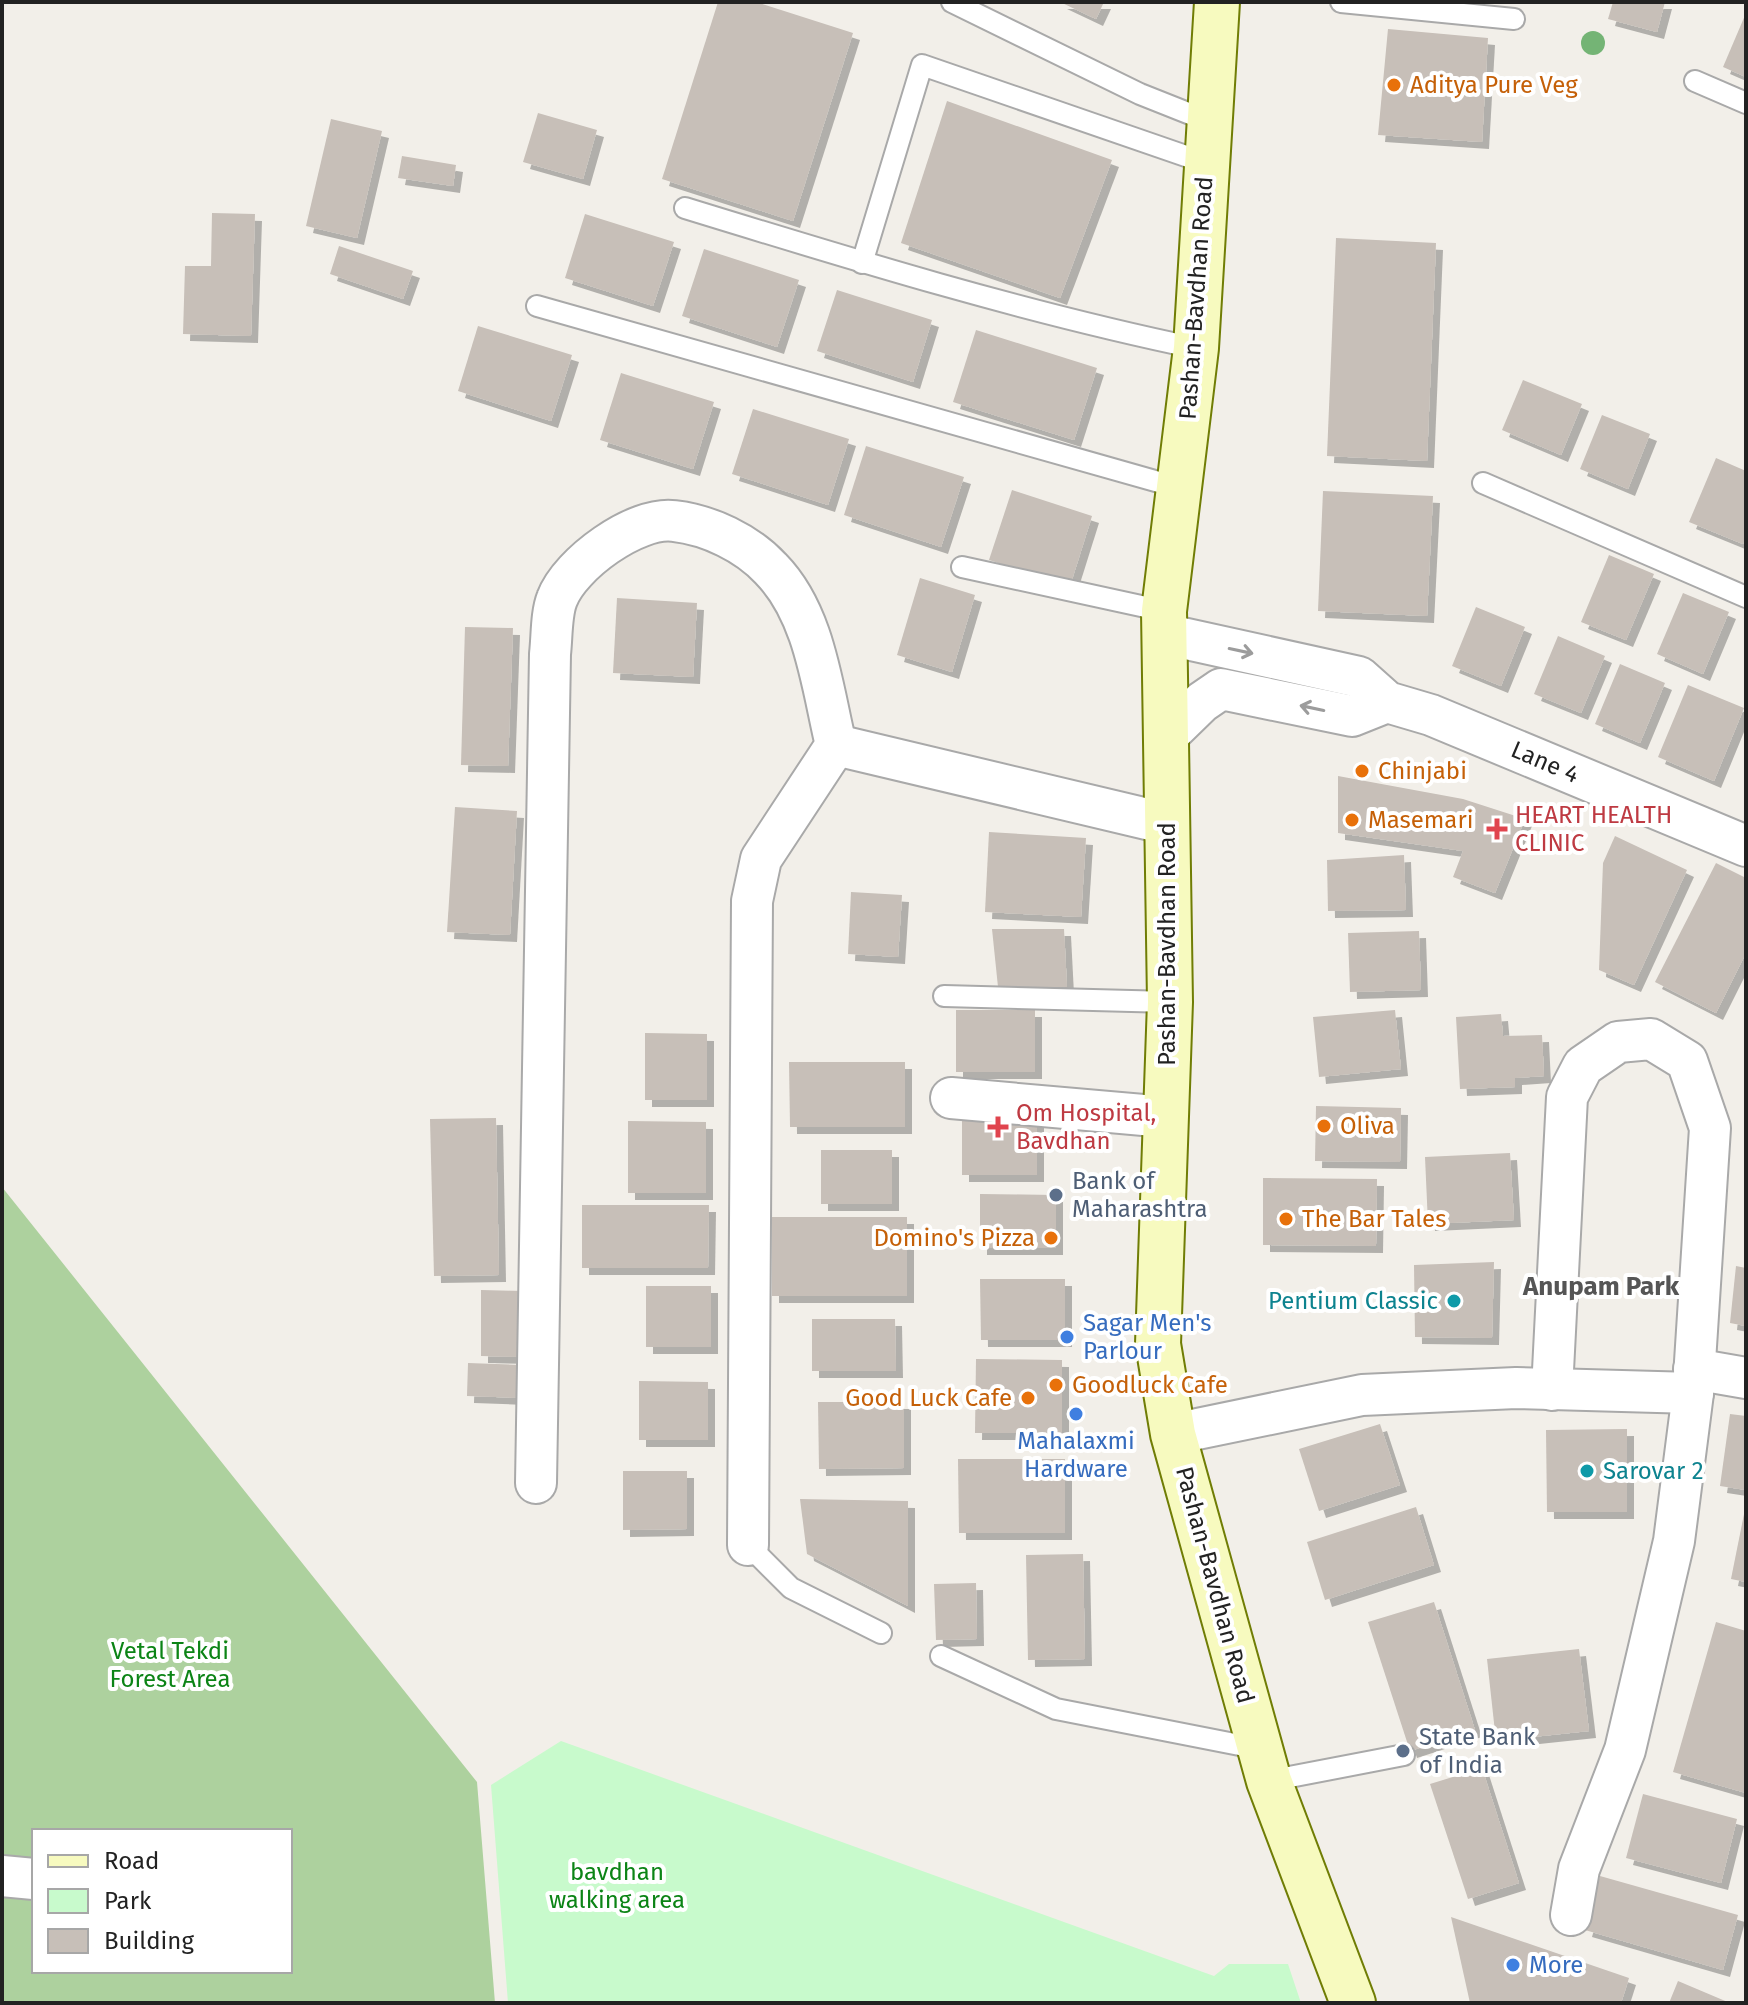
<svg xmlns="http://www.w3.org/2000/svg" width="1748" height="2005" viewBox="0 0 1748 2005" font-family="'Fira Sans',sans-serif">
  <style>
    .forest { fill: #add19e; fill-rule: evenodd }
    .park { fill: #c8facc }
    .building { fill: #c7bfb8; filter: url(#shadow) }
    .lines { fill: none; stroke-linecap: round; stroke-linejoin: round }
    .service-casing { stroke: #a9a9a9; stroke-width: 24 }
    .minor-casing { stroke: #a9a9a9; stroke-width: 44 }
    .secondary-casing { stroke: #707d05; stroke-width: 48 }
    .service { stroke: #fff; stroke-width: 20 }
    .minor { stroke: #fff; stroke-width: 40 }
    .secondary { stroke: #f7fabf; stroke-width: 44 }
    .tree { fill: #74b475 }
    .oneway { stroke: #9c9c9c }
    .food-dot { fill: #e8710a; stroke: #fff; stroke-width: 3 }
    .health-dot { fill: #e0444e; stroke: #fff; stroke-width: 3 }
    .service-dot { fill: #5c6f8a; stroke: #fff; stroke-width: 3 }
    .culture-dot { fill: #0f9aa8; stroke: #fff; stroke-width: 3 }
    .shop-dot { fill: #3f7fe0; stroke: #fff; stroke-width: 3 }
    .labels { text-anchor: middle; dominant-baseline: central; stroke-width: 8; stroke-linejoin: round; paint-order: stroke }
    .food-label { font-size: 24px; fill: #c56008; stroke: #fff; text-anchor: start }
    .street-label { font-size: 24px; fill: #222; stroke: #fff }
    .health-label { font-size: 24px; fill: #be3a42; stroke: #fff; text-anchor: start }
    .service-label { font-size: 24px; fill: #4e5e75; stroke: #fff; text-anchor: start }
    .culture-label { font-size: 24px; fill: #0d838f; stroke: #fff; text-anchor: end }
    .shop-label { font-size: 24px; fill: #366cbe; stroke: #fff; text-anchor: start }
    .park-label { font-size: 24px; fill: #0c8416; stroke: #fff }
    .neighbourhood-label { font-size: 26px; font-weight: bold; fill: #555; stroke: #fff }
  </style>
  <defs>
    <filter id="shadow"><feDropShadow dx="7" dy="7" stdDeviation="0" flood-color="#0004"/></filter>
  </defs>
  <rect width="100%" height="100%" fill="#f2efe9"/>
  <path class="forest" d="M 2,1187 L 477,1782 L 495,2003 L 2,2003 ZM 34,1831 L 290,1831 L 290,1971 L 34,1971 Z"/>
  <path class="park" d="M 561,1741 L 1214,1976 L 1229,1964 L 1288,1964 L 1301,2003 L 508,2003 L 491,1785 Z"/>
  <g class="building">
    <path d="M 718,2 L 756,2 L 853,33 L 793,221 L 662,179 Z"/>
    <path d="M 1060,2 L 1104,2 L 1096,19 Z"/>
    <path d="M 1613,2 L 1665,2 L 1657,32 L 1608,19 Z"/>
    <path d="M 1746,13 L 1746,77 L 1723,67 Z"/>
    <path d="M 1388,29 L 1488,38 L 1482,142 L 1378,135 Z"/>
    <path d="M 947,101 L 1112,160 L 1060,298 L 901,243 Z"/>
    <path d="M 538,113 L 597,130 L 583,179 L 523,162 Z"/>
    <path d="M 331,119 L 382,131 L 357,238 L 306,226 Z"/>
    <path d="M 402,156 L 456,165 L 453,186 L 398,178 Z"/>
    <path d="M 212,213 L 255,214 L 251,336 L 183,334 L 185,266 L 211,266 Z"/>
    <path d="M 585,214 L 674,242 L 653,306 L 565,278 Z"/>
    <path d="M 1336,238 L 1436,243 L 1427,461 L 1327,456 Z"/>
    <path d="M 339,246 L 413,271 L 403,299 L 330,274 Z"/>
    <path d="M 704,249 L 799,280 L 777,347 L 682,316 Z"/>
    <path d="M 837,290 L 932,320 L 913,382 L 817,351 Z"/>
    <path d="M 478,326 L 572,355 L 551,421 L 458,391 Z"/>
    <path d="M 976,330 L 1097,368 L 1074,440 L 953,402 Z"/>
    <path d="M 621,373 L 714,402 L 693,469 L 600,440 Z"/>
    <path d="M 1523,380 L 1582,404 L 1561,455 L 1502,430 Z"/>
    <path d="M 753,409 L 849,439 L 828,505 L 732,474 Z"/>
    <path d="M 1602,415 L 1650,434 L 1628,489 L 1580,469 Z"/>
    <path d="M 866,446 L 964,477 L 941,547 L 844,515 Z"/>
    <path d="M 1716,458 L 1746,471 L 1746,536 L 1743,544 L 1689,522 Z"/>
    <path d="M 1012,490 L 1092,516 L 1070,586 L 989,560 Z"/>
    <path d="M 1323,491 L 1433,496 L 1427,616 L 1318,611 Z"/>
    <path d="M 1609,555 L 1654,574 L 1626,640 L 1581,622 Z"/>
    <path d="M 920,578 L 975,595 L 952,672 L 897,655 Z"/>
    <path d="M 1683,593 L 1729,612 L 1703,674 L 1657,654 Z"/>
    <path d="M 617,598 L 697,603 L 693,677 L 613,673 Z"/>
    <path d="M 1476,607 L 1525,627 L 1501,686 L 1452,666 Z"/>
    <path d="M 465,627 L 513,628 L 508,766 L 461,765 Z"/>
    <path d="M 1558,636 L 1605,656 L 1581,713 L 1534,694 Z"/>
    <path d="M 1620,664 L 1665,683 L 1640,743 L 1595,724 Z"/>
    <path d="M 1688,685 L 1744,708 L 1714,781 L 1658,757 Z"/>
    <path d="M 1338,776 L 1463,799 L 1525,819 L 1495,893 L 1453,877 L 1463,851 L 1338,833 Z"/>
    <path d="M 455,807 L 517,811 L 510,935 L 447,932 Z"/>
    <path d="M 989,832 L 1086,838 L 1081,917 L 985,912 Z"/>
    <path d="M 1615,836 L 1687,870 L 1634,985 L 1599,970 L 1603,863 Z"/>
    <path d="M 1404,855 L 1406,910 L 1328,911 L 1327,860 Z"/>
    <path d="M 1716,863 L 1746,878 L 1746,953 L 1716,1013 L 1655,982 Z"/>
    <path d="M 851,892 L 902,895 L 898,957 L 848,954 Z"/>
    <path d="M 992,929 L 1064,929 L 1067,987 L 998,987 Z"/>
    <path d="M 1419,931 L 1421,990 L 1350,992 L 1348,933 Z"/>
    <rect x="956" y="1010" width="79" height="62"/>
    <path d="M 1395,1010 L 1401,1069 L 1319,1077 L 1313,1017 Z"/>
    <path d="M 1501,1014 L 1503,1036 L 1542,1035 L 1544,1076 L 1515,1078 L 1515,1087 L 1460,1089 L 1456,1017 Z"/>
    <path d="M 645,1033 L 707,1034 L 707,1100 L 645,1100 Z"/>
    <path d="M 789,1062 L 905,1062 L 905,1127 L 790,1127 Z"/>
    <path d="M 1316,1106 L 1401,1108 L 1400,1162 L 1315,1161 Z"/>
    <rect x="962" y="1117" width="75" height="58"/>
    <path d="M 496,1118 L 499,1275 L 434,1276 L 430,1119 Z"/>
    <path d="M 628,1121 L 706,1122 L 706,1193 L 628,1193 Z"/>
    <rect x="821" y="1150" width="71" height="54"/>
    <path d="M 1510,1153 L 1514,1220 L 1428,1224 L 1425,1157 Z"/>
    <path d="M 1263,1178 L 1377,1179 L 1376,1246 L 1263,1245 Z"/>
    <path d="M 980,1194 L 1056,1195 L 1056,1248 L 980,1248 Z"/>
    <path d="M 582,1205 L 709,1205 L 708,1268 L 582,1268 Z"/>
    <rect x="772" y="1217" width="135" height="79"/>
    <path d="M 1494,1262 L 1492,1338 L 1415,1337 L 1414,1265 Z"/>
    <path d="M 1736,1266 L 1746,1268 L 1746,1326 L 1730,1323 Z"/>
    <path d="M 980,1279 L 1065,1279 L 1065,1340 L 981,1340 Z"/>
    <rect x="646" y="1286" width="65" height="61"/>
    <path d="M 481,1290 L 525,1291 L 525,1357 L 481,1356 Z"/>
    <path d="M 812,1319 L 895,1319 L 896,1371 L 812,1371 Z"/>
    <path d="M 976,1359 L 1062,1360 L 1062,1433 L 975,1433 Z"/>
    <path d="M 468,1363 L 521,1365 L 520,1398 L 467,1396 Z"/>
    <path d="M 639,1381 L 708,1382 L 708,1440 L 639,1440 Z"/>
    <path d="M 818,1402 L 904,1402 L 904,1468 L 819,1469 Z"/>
    <path d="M 1730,1414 L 1746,1416 L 1746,1490 L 1720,1486 Z"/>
    <path d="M 1380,1424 L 1400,1485 L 1319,1511 L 1299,1449 Z"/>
    <path d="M 1627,1429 L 1627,1512 L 1547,1512 L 1546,1430 Z"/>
    <path d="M 958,1459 L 1065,1459 L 1065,1533 L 959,1533 Z"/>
    <path d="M 623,1471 L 687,1471 L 687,1529 L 623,1530 Z"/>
    <path d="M 800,1499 L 908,1501 L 908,1606 L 807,1554 Z"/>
    <path d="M 1416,1507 L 1434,1565 L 1325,1600 L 1307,1542 Z"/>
    <path d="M 1745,1509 L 1746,1509 L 1746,1582 L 1731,1579 Z"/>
    <path d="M 1083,1554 L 1085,1659 L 1028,1660 L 1026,1555 Z"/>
    <path d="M 976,1583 L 977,1639 L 936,1640 L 934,1584 Z"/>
    <path d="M 1434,1602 L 1475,1730 L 1410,1751 L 1368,1622 Z"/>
    <path d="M 1716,1622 L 1746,1631 L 1746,1793 L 1673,1772 Z"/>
    <path d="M 1579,1649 L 1589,1731 L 1496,1741 L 1487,1659 Z"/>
    <path d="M 1482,1768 L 1519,1883 L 1468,1899 L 1430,1784 Z"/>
    <path d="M 1643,1794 L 1737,1819 L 1721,1883 L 1626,1858 Z"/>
    <path d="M 1600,1876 L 1738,1915 L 1723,1970 L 1585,1930 Z"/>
    <path d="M 1451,1917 L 1629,1978 L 1621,2003 L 1470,2003 Z"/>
    <path d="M 1678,1981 L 1730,2003 L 1669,2003 Z"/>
  </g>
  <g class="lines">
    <g class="service-casing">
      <g id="service">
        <path d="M 952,2 L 1140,94 L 1208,121"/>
        <path d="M 1341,2 L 1514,19"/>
        <path d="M 1695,81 L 1746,103"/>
        <path d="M 685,208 C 854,260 1023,312 1196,348"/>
        <path d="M 862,263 L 922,65 L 1206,163"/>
        <path d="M 537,306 L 1180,488"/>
        <path d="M 1483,483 L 1746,597"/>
        <path d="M 962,567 L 1164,611"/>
        <path d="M 944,996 L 1170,1002"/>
        <path d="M 748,1545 L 791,1588 L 881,1633"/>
        <path d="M 941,1656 L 1056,1709 L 1260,1749"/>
        <path d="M 1269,1781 L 1404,1755"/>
      </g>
    </g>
    <g class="minor-casing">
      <g id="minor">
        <path d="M 1164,634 L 1359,677 L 1387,702 L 1431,715 L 1746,846"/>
        <path d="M 1166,737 L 1202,702 L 1221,689 L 1352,716 L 1387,702"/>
        <path d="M 836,745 L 1168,824"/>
        <path d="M 951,1098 L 1166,1117"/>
        <path d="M 1694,1369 L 1746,1378"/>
        <path d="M 1552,1390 L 1567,1097 L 1583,1066 L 1618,1042 L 1651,1039 L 1687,1061 L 1710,1128 L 1693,1393 L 1674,1541 L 1625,1750 L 1579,1869 L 1571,1915"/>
        <path d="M 1173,1434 L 1362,1395 L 1516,1388 L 1693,1393"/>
        <path d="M 536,1483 L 550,654 C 552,637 551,614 557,599 C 570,564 636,516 674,521 C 709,525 747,543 771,569 C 815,614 822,687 836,745 L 761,859 L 752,901 L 748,1545"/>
        <path d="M 2,1876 L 34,1879"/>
      </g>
    </g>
    <g class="secondary-casing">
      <path id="secondary" d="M 1217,2 L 1196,348 L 1164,611 L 1170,1002 L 1158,1344 L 1173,1434 L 1269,1781 L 1353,2003"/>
    </g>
    <use href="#service" class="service"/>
    <use href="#minor" class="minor"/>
    <use href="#secondary" class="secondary"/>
  </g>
  <circle class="tree" cx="1593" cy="43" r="12"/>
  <defs><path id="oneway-shaft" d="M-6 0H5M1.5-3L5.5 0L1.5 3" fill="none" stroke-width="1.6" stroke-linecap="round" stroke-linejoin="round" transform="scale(2)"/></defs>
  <g class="oneway">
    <use href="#oneway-shaft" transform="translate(1241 651) rotate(12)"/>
    <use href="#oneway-shaft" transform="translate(1312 708) rotate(-168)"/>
  </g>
  <g class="food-dot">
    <circle cx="1394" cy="85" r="8"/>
    <circle cx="1362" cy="771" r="8"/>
    <circle cx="1352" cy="820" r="8"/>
    <circle cx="1324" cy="1126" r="8"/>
    <circle cx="1286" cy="1219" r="8"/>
    <circle cx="1051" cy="1238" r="8"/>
    <circle cx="1056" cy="1385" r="8"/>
    <circle cx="1028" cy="1398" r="8"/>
  </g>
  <g class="health-dot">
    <path d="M1493 817h8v8h8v8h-8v8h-8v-8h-8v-8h8z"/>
    <path d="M994 1115h8v8h8v8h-8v8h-8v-8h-8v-8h8z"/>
  </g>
  <g class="service-dot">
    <circle cx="1056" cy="1195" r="8"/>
    <circle cx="1403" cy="1751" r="8"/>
  </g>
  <g class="culture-dot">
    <circle cx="1454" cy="1301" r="8"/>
    <circle cx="1587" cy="1471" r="8"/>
  </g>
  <g class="shop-dot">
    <circle cx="1067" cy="1337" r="8"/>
    <circle cx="1076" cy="1414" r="8"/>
    <circle cx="1513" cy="1965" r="8"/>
  </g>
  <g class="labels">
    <g class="food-label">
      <text x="1410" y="85">Aditya Pure Veg</text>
      <text x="1378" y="771">Chinjabi</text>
      <text x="1368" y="820">Masemari</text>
      <text x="1340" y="1126">Oliva</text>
      <text x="1302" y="1219">The Bar Tales</text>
      <text x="1035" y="1238" text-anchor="end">Domino's Pizza</text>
      <text x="1072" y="1385">Goodluck Cafe</text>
      <text x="1012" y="1398" text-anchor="end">Good Luck Cafe</text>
    </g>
    <g class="street-label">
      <text transform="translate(1196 298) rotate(-86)">Pashan-Bavdhan Road</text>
      <text transform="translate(1545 762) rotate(23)">Lane 4</text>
      <text transform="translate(1167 944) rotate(-90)">Pashan-Bavdhan Road</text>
      <text transform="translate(1215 1585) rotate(75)">Pashan-Bavdhan Road</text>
    </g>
    <g class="health-label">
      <text x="1515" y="815">HEART HEALTH<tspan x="1515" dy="28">CLINIC</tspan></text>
      <text x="1016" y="1113">Om Hospital,<tspan x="1016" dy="28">Bavdhan</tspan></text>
    </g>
    <g class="service-label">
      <text x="1072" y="1181">Bank of<tspan x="1072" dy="28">Maharashtra</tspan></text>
      <text x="1419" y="1737">State Bank<tspan x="1419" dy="28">of India</tspan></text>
    </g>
    <g class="culture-label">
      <text x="1438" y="1301">Pentium Classic</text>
      <text x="1603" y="1471" text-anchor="start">Sarovar 2</text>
    </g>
    <g class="shop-label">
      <text x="1083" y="1323">Sagar Men's<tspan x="1083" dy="28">Parlour</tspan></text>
      <text x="1076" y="1441" text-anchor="middle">Mahalaxmi<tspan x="1076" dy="28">Hardware</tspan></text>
      <text x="1529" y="1965">More</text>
    </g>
    <g class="park-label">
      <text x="170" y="1651">Vetal Tekdi<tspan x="170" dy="28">Forest Area</tspan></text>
      <text x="617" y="1872">bavdhan<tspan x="617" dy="28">walking area</tspan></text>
    </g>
    <g class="neighbourhood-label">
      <text x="1601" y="1286">Anupam Park</text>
    </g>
  </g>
  <rect width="1748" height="2005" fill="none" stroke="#222222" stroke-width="8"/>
  <rect x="32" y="1829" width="260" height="144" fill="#ffffff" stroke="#a7a7a7" stroke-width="2"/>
  <rect x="48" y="1855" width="40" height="12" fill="#f7fabf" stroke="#a7a7a7" stroke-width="2"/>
  <text x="104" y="1869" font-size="24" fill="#222222">Road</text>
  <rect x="48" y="1889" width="40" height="24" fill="#c8facc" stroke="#a7a7a7" stroke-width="2"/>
  <text x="104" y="1909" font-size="24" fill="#222222">Park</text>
  <rect x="48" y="1929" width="40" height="24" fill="#c7bfb8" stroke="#a7a7a7" stroke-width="2"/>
  <text x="104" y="1949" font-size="24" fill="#222222">Building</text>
</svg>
